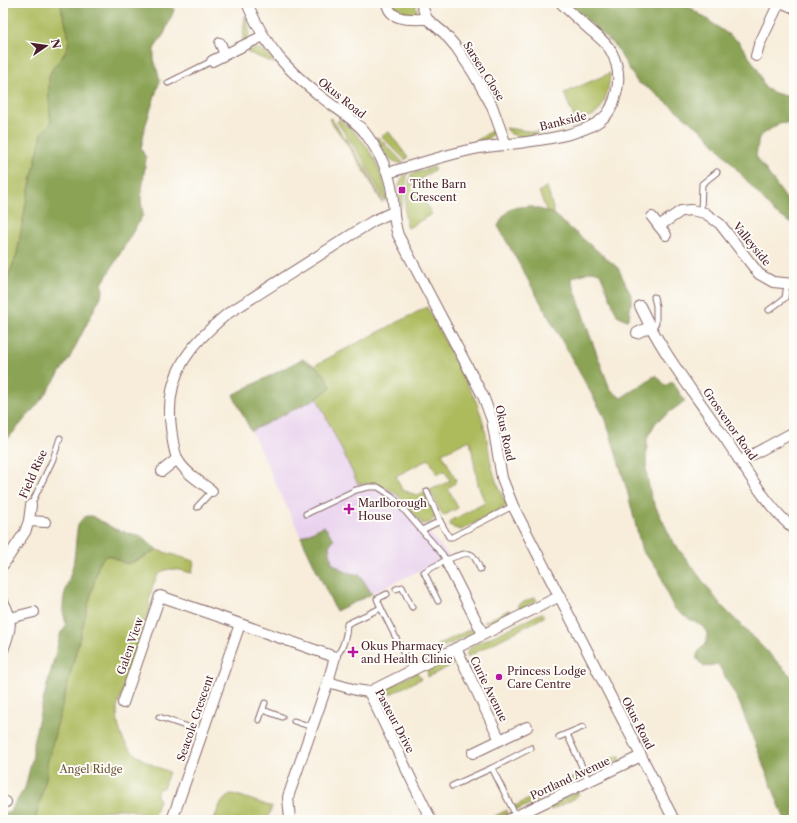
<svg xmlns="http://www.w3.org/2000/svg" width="797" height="823" viewBox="0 0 797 823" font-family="'Libre Caslon Text',serif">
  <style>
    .built { fill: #e9d2ee }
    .green { fill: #adbb5d; stroke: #7c6d44 }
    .forest { fill: #8aa354; stroke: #6a6140 }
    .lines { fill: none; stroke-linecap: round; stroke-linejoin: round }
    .lane-casing { stroke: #876768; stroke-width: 7 }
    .street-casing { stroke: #876768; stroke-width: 12 }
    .lane { stroke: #fff; stroke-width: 5 }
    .street { stroke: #fff; stroke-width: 10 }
    .poi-dot { fill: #b5179e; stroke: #fdfcf7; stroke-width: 1.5 }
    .labels { text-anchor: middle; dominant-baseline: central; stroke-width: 4; stroke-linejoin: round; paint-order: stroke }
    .street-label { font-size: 11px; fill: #4a1f2b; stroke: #fdfcf7 }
    .poi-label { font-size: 11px; fill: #4a1f2b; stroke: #fdfcf7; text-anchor: start }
    .park-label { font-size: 11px; fill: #6d563c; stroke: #fdfcf7 }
  </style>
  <rect width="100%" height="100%" fill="#fdfcf7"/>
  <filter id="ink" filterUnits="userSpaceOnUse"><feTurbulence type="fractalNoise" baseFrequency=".025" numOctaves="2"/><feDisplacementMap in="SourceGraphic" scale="8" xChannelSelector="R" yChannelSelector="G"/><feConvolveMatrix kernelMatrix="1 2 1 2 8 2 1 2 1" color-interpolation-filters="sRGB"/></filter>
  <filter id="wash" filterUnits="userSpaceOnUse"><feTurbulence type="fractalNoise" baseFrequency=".012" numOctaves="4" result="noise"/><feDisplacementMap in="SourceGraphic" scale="16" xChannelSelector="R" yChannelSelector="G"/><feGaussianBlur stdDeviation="0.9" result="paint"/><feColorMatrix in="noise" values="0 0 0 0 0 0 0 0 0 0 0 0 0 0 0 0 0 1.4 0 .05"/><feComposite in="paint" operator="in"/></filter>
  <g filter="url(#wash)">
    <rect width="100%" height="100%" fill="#f7edda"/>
    <path class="built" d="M 317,398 L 358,483 L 372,483 L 382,485 L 397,494 L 449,556 L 336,611 L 251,431 Z"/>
    <g class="green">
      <path d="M 3,3 L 61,3 C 61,16 71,32 68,45 C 66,56 54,64 50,74 C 47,82 50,114 51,123 L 42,133 L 26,203 L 17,254 L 3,290 Z"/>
      <path d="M 392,3 L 415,3 L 417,9 L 417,12 L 409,17 L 394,9 Z"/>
      <path d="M 245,16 C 250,28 252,35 242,45 Z"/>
      <path d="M 256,48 C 266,50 270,57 276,64 L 249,53 L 247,51 Z"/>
      <path d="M 610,73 C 610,83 605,107 596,114 C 590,118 582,118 575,120 L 564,93 Z"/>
      <path d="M 331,118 L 365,167 L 383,202 L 382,202 C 366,173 349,145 329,119 Z"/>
      <path d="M 339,119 C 366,138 384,168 387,200 L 385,201 L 364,161 L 337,122 Z"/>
      <path d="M 586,121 L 586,124 L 521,137 L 511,134 L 506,128 L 535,132 Z"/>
      <path d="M 494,129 C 491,141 483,142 472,144 Z"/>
      <path d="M 389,132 L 408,158 L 405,160 L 381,136 Z"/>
      <path d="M 378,137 L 404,163 C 389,165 383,149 376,138 Z"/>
      <path d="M 434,167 L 435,169 L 421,179 L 424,184 L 417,189 L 432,214 L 408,228 C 401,211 408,192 411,174 Z"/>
      <path d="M 408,172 L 402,206 L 400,206 C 399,193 396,180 408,172 Z"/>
      <path d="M 547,186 L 555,216 L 552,213 L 547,212 L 539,192 Z"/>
      <path d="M 427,307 L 476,401 L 481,415 L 486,434 L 491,464 L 496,481 L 507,506 L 461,530 L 454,528 L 450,525 L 450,521 L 485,503 L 478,485 L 470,440 L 442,453 L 456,480 L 454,484 L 448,488 L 458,508 L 443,516 L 430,490 L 450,481 L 445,471 L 437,474 L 429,459 L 396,476 L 402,490 L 417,495 L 424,492 L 436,514 C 435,521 429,524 422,524 C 401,499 394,482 358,484 L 317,398 L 331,387 L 325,375 L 315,365 Z"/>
      <path d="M 157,550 L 194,561 L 192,573 C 171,568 159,564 152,589 C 150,597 148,602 150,610 L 117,708 C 117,747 135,758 169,772 L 163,788 C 156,788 156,795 159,800 L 153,817 L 130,810 L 120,809 L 105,811 L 86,820 L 35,820 L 47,774 L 47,764 L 99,563 L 103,558 L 108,555 C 114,557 118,561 123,563 C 131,566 149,554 157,550 Z"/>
      <path d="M 535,597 L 537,601 L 520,609 L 518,605 Z"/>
      <path d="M 509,610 L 511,614 L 494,622 L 484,622 Z"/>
      <path d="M 542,613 L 544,617 L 467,657 L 467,652 L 472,646 Z"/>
      <path d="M 473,628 L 473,632 L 470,635 L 437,650 L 435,646 Z"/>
      <path d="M 446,660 L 453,660 L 456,663 L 428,677 L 427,669 Z"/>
      <path d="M 417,672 L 421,679 L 390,694 L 387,688 Z"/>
      <path d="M 617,756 L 620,756 L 620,760 L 619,761 L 593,774 L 587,771 Z"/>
      <path d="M 580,774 L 579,780 L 518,810 L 513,807 Z"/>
      <path d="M 577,792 L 579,794 L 574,799 L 551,810 L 549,806 Z"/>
      <path d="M 234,794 L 272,807 L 267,820 L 214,820 C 218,809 221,797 234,794 Z"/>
      <path d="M 507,810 L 507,815 L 496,820 L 487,820 Z"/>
    </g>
    <g class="forest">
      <path d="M 61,3 L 170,3 L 173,5 L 174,10 L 164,34 L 154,49 L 154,59 L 160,80 L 145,127 L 141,149 L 146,158 L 141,199 L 143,215 L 102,284 L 103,292 L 69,359 L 42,399 L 6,441 L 3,447 L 3,345 L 5,338 L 3,342 L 3,290 L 17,254 L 26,203 L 42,133 L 51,123 C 50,114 47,82 50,74 C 54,64 66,56 68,45 C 71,32 61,16 61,3 Z"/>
      <path d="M 569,3 L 684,3 L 739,42 L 758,70 L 765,88 L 775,93 L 786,96 L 794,95 L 794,122 L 778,124 L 759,137 L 756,156 L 794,210 L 794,217 L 791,223 L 775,213 L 706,134 L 651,90 L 637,82 L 616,47 Z"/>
      <path d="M 529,206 L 552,213 L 618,268 L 632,297 L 629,318 L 627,320 L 617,315 L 600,273 L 592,271 L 571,278 L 589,333 L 610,389 L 621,398 L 656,375 L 666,386 L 672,381 L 685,401 L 656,422 L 647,438 L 646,470 L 651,497 L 672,540 L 720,604 L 794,679 L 794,820 L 785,820 L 739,702 L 718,664 L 704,667 L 697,659 C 696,651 702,648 707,642 L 707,633 L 702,626 L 684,616 L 674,608 L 666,592 L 661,575 L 657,568 L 642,551 L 627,490 L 606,420 L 498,226 L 503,217 L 511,208 Z"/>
      <path d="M 302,359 C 318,366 323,371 331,387 L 317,398 L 251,431 L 233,395 Z"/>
      <path d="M 86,516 L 92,516 L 115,529 L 142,537 L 157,550 L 128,564 L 108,555 L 103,558 L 99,563 L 47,764 L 47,774 L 35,820 L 3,820 L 3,814 L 10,811 L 25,788 L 33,755 L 33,743 L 41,709 L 61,632 C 70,624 63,618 63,610 C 62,595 70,579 73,565 C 76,552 75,538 78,525 C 80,521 82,518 86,516 Z"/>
      <path d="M 324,526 L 334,539 L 329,546 L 332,563 L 346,572 L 360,575 L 372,594 L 336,611 L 301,537 Z"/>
    </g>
  </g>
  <g filter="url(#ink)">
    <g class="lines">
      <g class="lane-casing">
        <g id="lane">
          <path d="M 168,83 L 212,61"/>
          <path d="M 701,212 L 702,184 L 717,172"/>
          <path d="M 769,310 L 785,298 L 787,284"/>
          <path d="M 651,329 L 656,323 L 656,306 L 654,297"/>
          <path d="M 31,505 L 53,459 L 60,438"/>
          <path d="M 197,507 L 212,491"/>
          <path d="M 306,514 L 356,490 L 369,487 L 378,487 L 392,496 L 443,555 L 446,561"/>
          <path d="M 440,521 L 449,537 L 452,537 L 513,506"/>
          <path d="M 422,530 L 440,521 L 427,491"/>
          <path d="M 396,589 L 402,587 L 412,607"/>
          <path d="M 438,601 L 424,572 C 433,567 464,549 472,555 C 476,558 478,564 480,569"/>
          <path d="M 381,608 L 377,599 L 387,594"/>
          <path d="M 335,657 C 343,650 347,635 347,624 L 381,608 L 412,670"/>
          <path d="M 263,710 L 282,717"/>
          <path d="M 159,717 L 203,732"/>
          <path d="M 259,720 L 265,703"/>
          <path d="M 294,721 L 312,727"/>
          <path d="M 567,734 L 589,782"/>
          <path d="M 559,737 L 583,727"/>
          <path d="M 492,768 L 531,748"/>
          <path d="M 452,786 L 492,768 L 516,816"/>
        </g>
      </g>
      <g class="street-casing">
        <g id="street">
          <path d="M 247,3 C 266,48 286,69 324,99 C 338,110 356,120 366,134 C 379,152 389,171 392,192 C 394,206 393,221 398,235 L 483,396 L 492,420 L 502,478 L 513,506 L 674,820"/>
          <path d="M 387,3 C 390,22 412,19 427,19"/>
          <path d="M 421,3 L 427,19 L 444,33 L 456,47 L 474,74 L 492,106 L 506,145"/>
          <path d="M 783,3 L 794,8"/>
          <path d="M 220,43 L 225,54"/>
          <path d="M 756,56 L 759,45 L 779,3"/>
          <path d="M 212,61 L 263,36"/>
          <path d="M 388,173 C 418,164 448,154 479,148 C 511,143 578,140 602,119 C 610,113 615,100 617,90 C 620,76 618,64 611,51 C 606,42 596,35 588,28 C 579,20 570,12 561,3"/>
          <path d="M 652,217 L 666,235"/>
          <path d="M 659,226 L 681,211 L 691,210 L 705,213 L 720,224 L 759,274 L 773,282 L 794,284"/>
          <path d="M 640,306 C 662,353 695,394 724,437 C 744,466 766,506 794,529"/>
          <path d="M 637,333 L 649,327"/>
          <path d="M 741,461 L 794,432"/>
          <path d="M 162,471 L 177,459"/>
          <path d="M 212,491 C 201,482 185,473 178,460 C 174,453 172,436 171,428 C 164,375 189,346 227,314 L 373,221 L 393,212"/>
          <path d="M 29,521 L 45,522"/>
          <path d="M 446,561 L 483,634"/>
          <path d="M 3,565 L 25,532 L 29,521 L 31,505"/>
          <path d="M 3,602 C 14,619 10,632 3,650"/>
          <path d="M 10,618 L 34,612"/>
          <path d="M 456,648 L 500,740 L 473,753"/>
          <path d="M 369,692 L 560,596"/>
          <path d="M 369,692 L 431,820"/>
          <path d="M 123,703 L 160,596 L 335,657 L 328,682"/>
          <path d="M 500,740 L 527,727"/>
          <path d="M 3,802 L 6,802"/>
          <path d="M 172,820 L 240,624"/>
          <path d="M 290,820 L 288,797 L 328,682 L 356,690 L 369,692"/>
          <path d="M 508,820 L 641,756"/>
        </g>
      </g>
      <use href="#lane" class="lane"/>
      <use href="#street" class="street"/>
    </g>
  </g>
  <g class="poi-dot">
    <rect x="398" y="186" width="8" height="8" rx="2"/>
    <path d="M347 503h4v4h4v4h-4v4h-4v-4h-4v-4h4z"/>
    <path d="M351 646h4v4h4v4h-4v4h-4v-4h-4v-4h4z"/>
    <circle cx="499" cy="677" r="4"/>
  </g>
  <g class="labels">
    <g class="street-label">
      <text transform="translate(484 71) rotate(58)">Sarsen Close</text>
      <text transform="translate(342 98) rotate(39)">Okus Road</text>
      <text transform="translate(563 121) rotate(-14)">Bankside</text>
      <text transform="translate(752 244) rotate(51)">Valleyside</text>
      <text transform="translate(730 424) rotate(55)">Grosvenor Road</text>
      <text transform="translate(505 433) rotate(78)">Okus Road</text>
      <text transform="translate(33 474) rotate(-66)">Field Rise</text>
      <text transform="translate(130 646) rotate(-71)">Galen View</text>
      <text transform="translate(489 689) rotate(64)">Curie Avenue</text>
      <text transform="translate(195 718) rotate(-71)">Seacole Crescent</text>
      <text transform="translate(395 721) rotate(62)">Pasteur Drive</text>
      <text transform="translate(638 723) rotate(63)">Okus Road</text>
      <text transform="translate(570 778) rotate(-25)">Portland Avenue</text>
    </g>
    <g class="poi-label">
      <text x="410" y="184">Tithe Barn<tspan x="410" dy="13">Crescent</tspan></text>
      <text x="358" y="503">Marlborough<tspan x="358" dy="13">House</tspan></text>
      <text x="361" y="646">Okus Pharmacy<tspan x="361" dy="13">and Health Clinic</tspan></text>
      <text x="507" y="671">Princess Lodge<tspan x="507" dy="13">Care Centre</tspan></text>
    </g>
    <g class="park-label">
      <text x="91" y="769">Angel Ridge</text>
    </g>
  </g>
  <rect width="797" height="823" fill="none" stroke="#fdfcf7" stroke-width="16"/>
  <g transform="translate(46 46) rotate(77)" stroke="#fdfcf7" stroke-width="3" paint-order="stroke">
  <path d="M0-3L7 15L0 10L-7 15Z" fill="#4a1f2b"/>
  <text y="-6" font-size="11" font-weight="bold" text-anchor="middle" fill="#4a1f2b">N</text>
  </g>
</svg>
